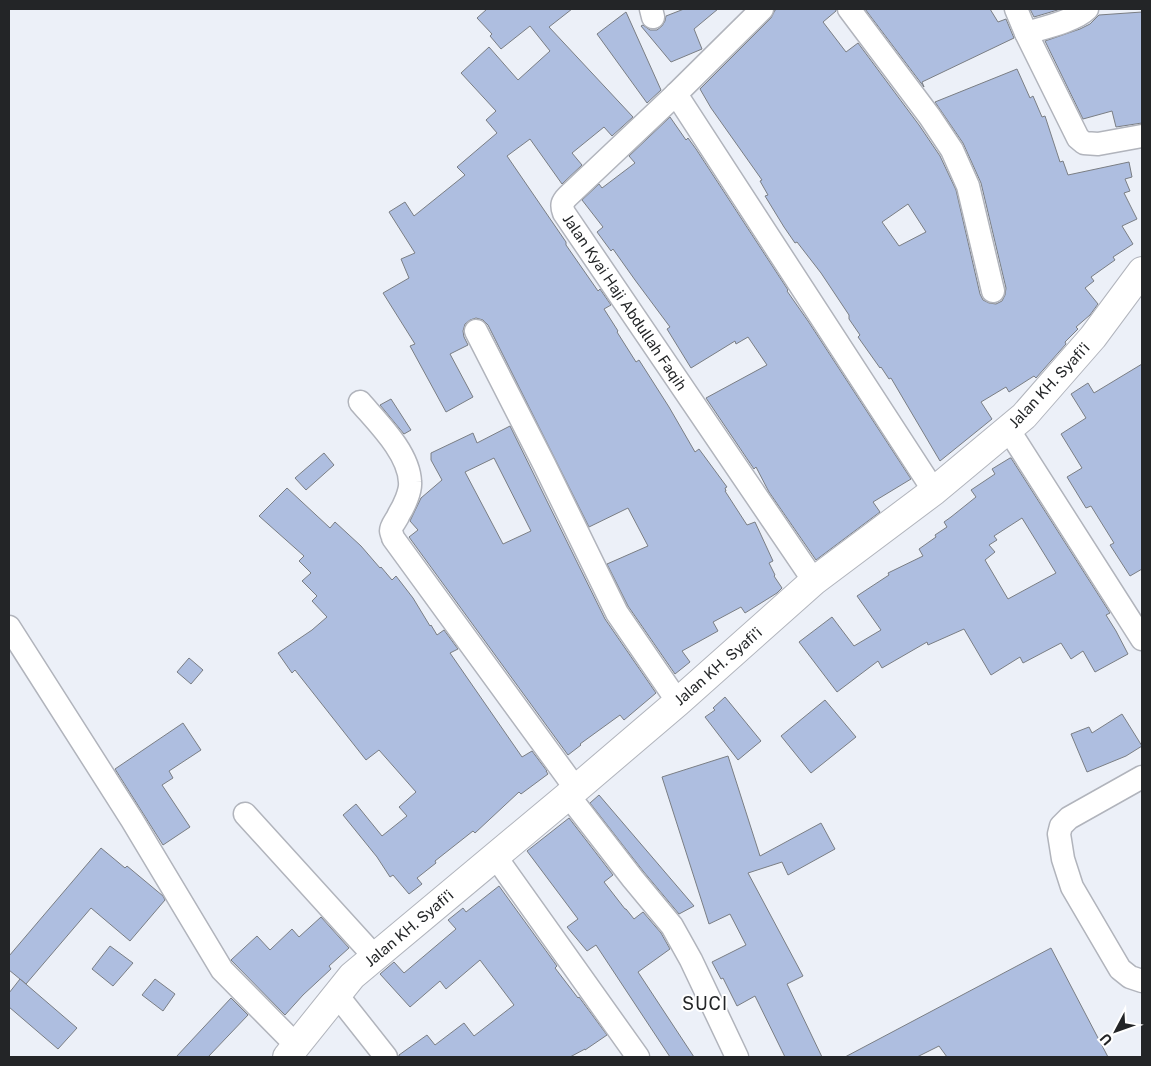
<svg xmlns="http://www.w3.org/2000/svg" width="1151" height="1066" viewBox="0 0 1151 1066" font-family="'Public Sans',sans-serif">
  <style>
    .building { fill: #aebee0; stroke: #7a7e84; fill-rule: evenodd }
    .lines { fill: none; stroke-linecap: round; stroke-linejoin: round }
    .street-casing { stroke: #b1b4bc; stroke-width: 25 }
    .secondary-casing { stroke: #b1b4bc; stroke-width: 30 }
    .street { stroke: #fff; stroke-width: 22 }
    .secondary { stroke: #fff; stroke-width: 28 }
    .labels { text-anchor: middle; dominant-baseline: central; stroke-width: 4; stroke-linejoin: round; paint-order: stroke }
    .street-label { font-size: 15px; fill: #232527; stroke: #fff }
    .quarter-label { font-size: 18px; letter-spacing: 1px; fill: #232527; stroke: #fff }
  </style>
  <rect width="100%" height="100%" fill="#ecf0f8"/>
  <g class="building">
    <path d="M 487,9 L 572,9 L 549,27 L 633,117 L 612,136 L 604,127 L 572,153 L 582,165 L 562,184 L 530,139 L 507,156 L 566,242 L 566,245 L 598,291 L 600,289 L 611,305 L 604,309 L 618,331 L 617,332 L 636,362 L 639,360 L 669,407 L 695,452 L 699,449 L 727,487 L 725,488 L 726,491 L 725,491 L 747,525 L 755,522 L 773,561 L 769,563 L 775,575 L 774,576 L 782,588 L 777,593 L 745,613 L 741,607 L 713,622 L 718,631 L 682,651 L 690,662 L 675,674 L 628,606 L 607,564 L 648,546 L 628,508 L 589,527 L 488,325 L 483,320 L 476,318 L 470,320 L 465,324 L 463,331 L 464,337 L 468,345 L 450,354 L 473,397 L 446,412 L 410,346 L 415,344 L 383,293 L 409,278 L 401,259 L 415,253 L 389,212 L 405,202 L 414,216 L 465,175 L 457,167 L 497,133 L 486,120 L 496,111 L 461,73 L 489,47 L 518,80 L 550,51 L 530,26 L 501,49 L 490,36 L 492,34 L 477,18 Z"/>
    <path d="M 684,9 L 718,9 L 694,29 L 702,49 L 671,62 L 641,26 L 643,25 L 650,30 L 657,30 L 662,26 L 665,21 L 666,16 Z"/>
    <path d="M 777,9 L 836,9 L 836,11 L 823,22 L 846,52 L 858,43 L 919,125 L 940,156 L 956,190 L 980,294 L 983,300 L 989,303 L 996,304 L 1002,301 L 1005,295 L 1006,288 L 981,183 L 963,143 L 935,102 L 1017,69 L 1030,98 L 1033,96 L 1042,117 L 1045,116 L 1060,162 L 1063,161 L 1068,175 L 1129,162 L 1132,177 L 1125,179 L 1130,191 L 1124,193 L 1137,219 L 1122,226 L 1133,244 L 1113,257 L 1115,260 L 1091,277 L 1094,281 L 1085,288 L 1098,304 L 1090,315 L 1076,327 L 1078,329 L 1065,342 L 1066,344 L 1036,378 L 1034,376 L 1009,392 L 1006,387 L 981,402 L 992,419 L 940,461 L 891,378 L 889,379 L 881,367 L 880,368 L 858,337 L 860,335 L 849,319 L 849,315 L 821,273 L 797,242 L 795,243 L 784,227 L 765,196 L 768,195 L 760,181 L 762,180 L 711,108 L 700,89 L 771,18 L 775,10 ZM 908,204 L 926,232 L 899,246 L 882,222 Z"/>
    <path d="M 865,9 L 990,9 L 998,22 L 1006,19 L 1014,38 L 922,82 L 924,87 Z"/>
    <path d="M 1030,9 L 1061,9 L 1034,17 Z"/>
    <path d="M 626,12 L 661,90 L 647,103 L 597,34 Z"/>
    <path d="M 1142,12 L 1142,123 L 1116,127 L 1112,111 L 1083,119 L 1045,41 L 1080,29 L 1090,24 L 1099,15 Z"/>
    <path d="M 670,117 L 686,140 L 688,138 L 696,149 L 788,290 L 787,291 L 808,321 L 911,479 L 873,502 L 880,512 L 816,560 L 769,492 L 756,467 L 754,469 L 706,398 L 767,365 L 748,337 L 736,344 L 735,341 L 691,368 L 667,329 L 670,327 L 635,280 L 613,249 L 611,251 L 597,232 L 603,227 L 582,200 L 599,184 L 602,188 L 635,163 L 629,156 Z"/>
    <path d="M 1142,364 L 1142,569 L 1130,576 L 1110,545 L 1114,543 L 1091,506 L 1086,508 L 1067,477 L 1082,468 L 1061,434 L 1086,418 L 1071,394 L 1088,383 L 1094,393 Z"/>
    <path d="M 391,399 L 411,430 L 404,434 L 380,405 Z"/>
    <path d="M 510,426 L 605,619 L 656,693 L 624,720 L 620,715 L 580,744 L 581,745 L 568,755 L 409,537 L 418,530 L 410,521 L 421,498 L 442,480 L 431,460 L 431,453 L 473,433 L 477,443 ZM 494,458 L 531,531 L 503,544 L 465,472 Z"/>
    <path d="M 324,453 L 334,465 L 306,490 L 295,478 Z"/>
    <path d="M 1010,458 L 1011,458 L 1110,613 L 1106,615 L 1116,631 L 1128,654 L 1095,672 L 1083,651 L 1071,659 L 1061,643 L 1023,663 L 1020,657 L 991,675 L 964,629 L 928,645 L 927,642 L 882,668 L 878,661 L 837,692 L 799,642 L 832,617 L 854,646 L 881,630 L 857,596 L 889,575 L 888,573 L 923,556 L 919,549 L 936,537 L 935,535 L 947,527 L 944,522 L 951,517 L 976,497 L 971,490 L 995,474 L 992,469 ZM 1022,518 L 1056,573 L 1008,599 L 985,560 L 995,552 L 989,545 L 997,540 L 994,536 Z"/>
    <path d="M 287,488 L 330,528 L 335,522 L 361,546 L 380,568 L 381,567 L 392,580 L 396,576 L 413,598 L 430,626 L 431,625 L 437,635 L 444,630 L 458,649 L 450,653 L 522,757 L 532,751 L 547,771 L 546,771 L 548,774 L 521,794 L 519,792 L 475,833 L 473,831 L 435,861 L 436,863 L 417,878 L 422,884 L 409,894 L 393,875 L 390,877 L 377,857 L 343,815 L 356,804 L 382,836 L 407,816 L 399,807 L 416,792 L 379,750 L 366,760 L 295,670 L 292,673 L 278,653 L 312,630 L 327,617 L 312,601 L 317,596 L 302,581 L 311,573 L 299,561 L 304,556 L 259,516 Z"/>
    <path d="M 189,658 L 203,670 L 191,684 L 177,672 Z"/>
    <path d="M 725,697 L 761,741 L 738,760 L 705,717 L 715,710 L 713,708 Z"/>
    <path d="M 825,700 L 856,737 L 811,773 L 781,736 Z"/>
    <path d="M 1122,714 L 1142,746 L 1126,756 L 1087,772 L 1071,734 L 1089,727 L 1092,733 Z"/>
    <path d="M 183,723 L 201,750 L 169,771 L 173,778 L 162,785 L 190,827 L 163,845 L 115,769 Z"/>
    <path d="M 728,756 L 760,856 L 821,823 L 835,849 L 788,875 L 782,862 L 748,873 L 803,976 L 787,984 L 822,1057 L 785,1057 L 755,996 L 737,1006 L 723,978 L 721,979 L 712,962 L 746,945 L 730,914 L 709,924 L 662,777 Z"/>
    <path d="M 599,795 L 694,906 L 679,914 L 643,871 L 590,803 Z"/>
    <path d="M 569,818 L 613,875 L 604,882 L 625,909 L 626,909 L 634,919 L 643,912 L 661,933 L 670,949 L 638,972 L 694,1057 L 670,1057 L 596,945 L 587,951 L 567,927 L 578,919 L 527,851 Z"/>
    <path d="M 101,848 L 125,868 L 127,866 L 163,896 L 165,900 L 130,941 L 91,908 L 26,984 L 9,970 L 9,956 Z"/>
    <path d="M 499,886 L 557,966 L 555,968 L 578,998 L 579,997 L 607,1035 L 585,1050 L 585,1049 L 570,1057 L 399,1057 L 399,1055 L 427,1035 L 435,1045 L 464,1023 L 474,1036 L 514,1005 L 480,960 L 446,989 L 440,981 L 410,1007 L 380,974 L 394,962 L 404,973 L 456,929 L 448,920 L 463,908 L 466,912 Z"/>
    <path d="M 321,917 L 349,948 L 329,966 L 331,969 L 303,995 L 285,1015 L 231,960 L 257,936 L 270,950 L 292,929 L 299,937 Z"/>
    <path d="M 110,946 L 133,963 L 113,986 L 92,969 Z"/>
    <path d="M 1051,948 L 1108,1057 L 947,1057 L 939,1046 L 917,1057 L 845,1057 Z"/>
    <path d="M 20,979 L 77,1028 L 58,1049 L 9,1007 L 9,993 Z"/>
    <path d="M 155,979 L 175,994 L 163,1011 L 142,995 Z"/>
    <path d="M 231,998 L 248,1015 L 208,1057 L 176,1057 Z"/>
  </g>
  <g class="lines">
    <g class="street-casing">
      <g id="street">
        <path d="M 651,9 L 653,17"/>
        <path d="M 762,9 L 676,94 L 568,196 C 562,202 561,205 564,213 L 814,581"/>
        <path d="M 849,9 L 930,117 L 952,150 L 968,186 L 993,291"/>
        <path d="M 1016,9 L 1026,33 L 1078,138 L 1084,143 L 1098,144 L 1142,136"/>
        <path d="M 1026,33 C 1043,28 1075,21 1087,9"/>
        <path d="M 676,94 L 934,491"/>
        <path d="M 476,331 L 544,464 L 617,613 L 678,702"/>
        <path d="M 360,402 C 378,423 409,453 410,482 C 411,491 404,506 399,514 C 397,520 391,525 391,531 C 391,532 393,537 393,538 L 576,789"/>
        <path d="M 1008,429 L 1142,639"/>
        <path d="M 9,627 L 132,820 L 222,970 L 296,1045"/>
        <path d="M 1142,777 L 1069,818 L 1061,826 L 1059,834 L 1063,859 L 1072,887 L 1120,969 L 1130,977 L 1142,981"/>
        <path d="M 568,795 L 633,879 L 672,926 L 691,960 L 737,1057"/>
        <path d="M 245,814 L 375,957"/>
        <path d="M 495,856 L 638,1057"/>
        <path d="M 337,995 L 386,1057"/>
      </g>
    </g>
    <g class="secondary-casing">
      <path id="secondary" d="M 287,1057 L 352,976 L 576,789 L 678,702 L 814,581 L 934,491 L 1024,416 L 1093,337 L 1142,271"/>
    </g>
    <use href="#street" class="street"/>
    <use href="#secondary" class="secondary"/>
  </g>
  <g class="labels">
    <g class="street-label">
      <text transform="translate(625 302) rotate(56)">Jalan Kyai Haji Abdullah Faqih</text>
      <text transform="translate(1049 385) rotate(-47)">Jalan KH. Syafi'i</text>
      <text transform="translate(718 666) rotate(-41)">Jalan KH. Syafi'i</text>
      <text transform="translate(409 928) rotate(-40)">Jalan KH. Syafi'i</text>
    </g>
    <g class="quarter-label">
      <text x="705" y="1003">SUCI</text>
    </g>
  </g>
  <rect width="1151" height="1066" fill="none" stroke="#232527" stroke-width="20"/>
  <g transform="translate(1116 1031) rotate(229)" stroke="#ffffff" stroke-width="4" paint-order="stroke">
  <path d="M0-4L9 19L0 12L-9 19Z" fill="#232527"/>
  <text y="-8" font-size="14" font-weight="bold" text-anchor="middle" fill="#232527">U</text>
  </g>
</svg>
